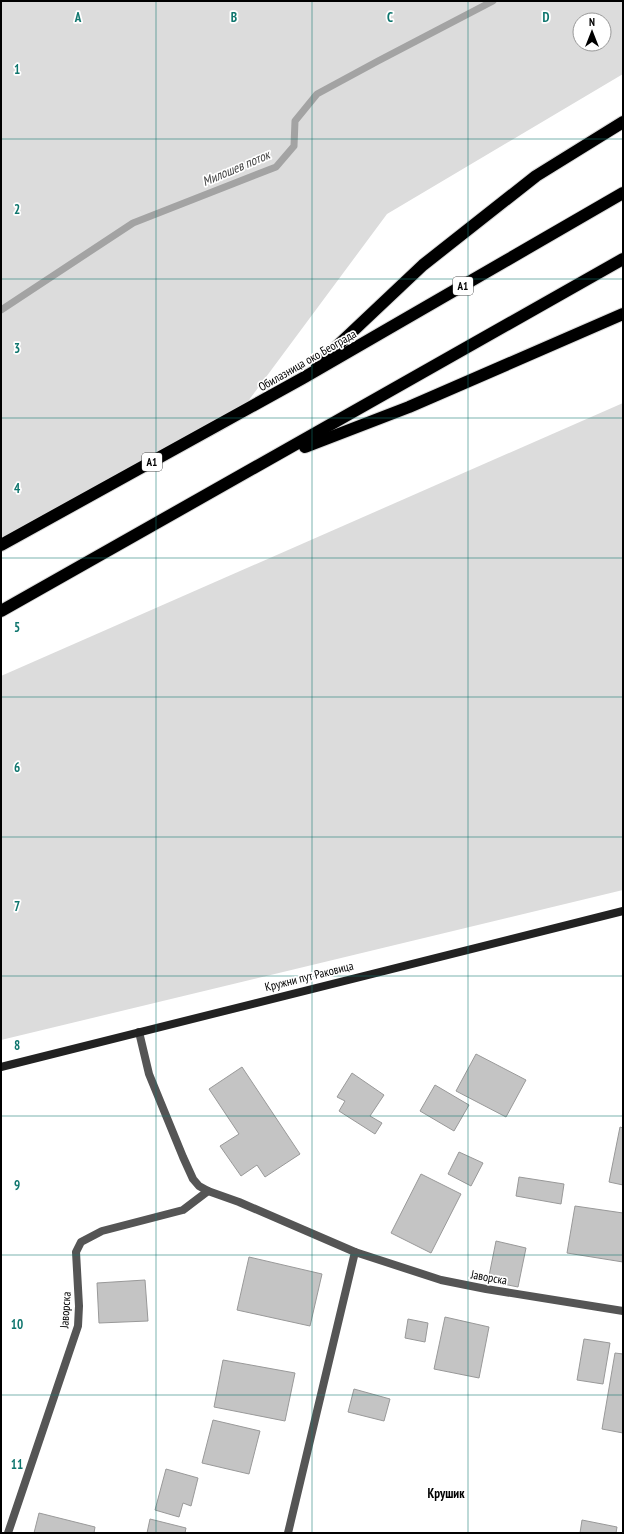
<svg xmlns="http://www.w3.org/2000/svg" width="624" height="1534" viewBox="0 0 624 1534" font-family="'PT Sans Narrow',sans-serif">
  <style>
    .green { fill: #dcdcdc; fill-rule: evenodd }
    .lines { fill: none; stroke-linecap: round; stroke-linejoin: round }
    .stream { stroke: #a3a3a3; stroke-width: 7 }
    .building { fill: #c4c4c4; stroke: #999 }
    .highway-casing { stroke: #dbdbdb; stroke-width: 14 }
    .street { stroke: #555; stroke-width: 8 }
    .secondary { stroke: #222; stroke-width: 8 }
    .highway { stroke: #000; stroke-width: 12 }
    .grid { fill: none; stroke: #0f766e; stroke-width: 1; stroke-opacity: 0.55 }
    .labels { text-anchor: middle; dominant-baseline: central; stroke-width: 3.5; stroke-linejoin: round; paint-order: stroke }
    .shield { fill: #fff; stroke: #4c4c4c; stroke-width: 1 }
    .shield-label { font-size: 11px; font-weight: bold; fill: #000 }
    .street-label { font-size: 12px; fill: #000; stroke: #fff }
    .water-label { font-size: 13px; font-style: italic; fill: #444; stroke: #fff }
    .neighbourhood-label { font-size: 13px; font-weight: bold; fill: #000; stroke: #fff }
    .grid-label { font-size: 13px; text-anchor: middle; font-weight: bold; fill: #0f766e; stroke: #fff; stroke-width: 3.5; stroke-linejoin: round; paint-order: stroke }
  </style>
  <rect width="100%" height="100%" fill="#fff"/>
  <g class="green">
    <path d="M 1,1 L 623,1 L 623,74 L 387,214 L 229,427 L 61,518 L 1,543 ZM 580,20 L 604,20 L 604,44 L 580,44 Z"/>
    <path d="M 623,403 L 623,890 L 1,1040 L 1,676 Z"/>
  </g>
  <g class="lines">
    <path class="stream" d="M 1,310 L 133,223 L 276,167 L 294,146 L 295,121 L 317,94 L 378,61 L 493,1"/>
  </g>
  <g class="building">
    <path d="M 476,1054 L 526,1080 L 506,1117 L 456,1091 Z"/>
    <path d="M 242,1067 L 300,1154 L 265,1177 L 257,1165 L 241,1176 L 220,1146 L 239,1134 L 209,1089 Z"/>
    <path d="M 352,1073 L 384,1095 L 370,1116 L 382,1123 L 375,1134 L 339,1111 L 345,1101 L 337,1097 Z"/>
    <path d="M 435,1085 L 469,1105 L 454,1131 L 420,1111 Z"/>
    <path d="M 620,1127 L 623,1128 L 623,1185 L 609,1182 Z"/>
    <path d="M 459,1152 L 483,1163 L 471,1186 L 448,1174 Z"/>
    <path d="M 421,1174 L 461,1194 L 431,1253 L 391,1233 Z"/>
    <path d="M 519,1177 L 564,1184 L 561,1204 L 516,1196 Z"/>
    <path d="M 575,1206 L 623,1213 L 623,1262 L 567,1253 Z"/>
    <path d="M 496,1241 L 526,1248 L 518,1287 L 488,1281 Z"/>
    <path d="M 249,1257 L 322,1274 L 310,1326 L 237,1310 Z"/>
    <path d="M 145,1280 L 148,1321 L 99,1323 L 97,1283 Z"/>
    <path d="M 445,1317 L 489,1327 L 479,1378 L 434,1369 Z"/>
    <path d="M 408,1319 L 428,1323 L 425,1342 L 405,1338 Z"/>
    <path d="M 584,1339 L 610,1343 L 603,1384 L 577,1380 Z"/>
    <path d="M 615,1353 L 623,1354 L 623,1433 L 602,1429 Z"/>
    <path d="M 223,1360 L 295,1373 L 285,1421 L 214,1407 Z"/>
    <path d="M 354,1389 L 390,1399 L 384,1421 L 348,1412 Z"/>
    <path d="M 213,1420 L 260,1431 L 249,1474 L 202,1463 Z"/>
    <path d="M 166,1469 L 198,1478 L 191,1506 L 183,1503 L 179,1517 L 155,1510 Z"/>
    <path d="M 39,1513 L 95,1527 L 94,1533 L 34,1533 Z"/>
    <path d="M 150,1519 L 186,1528 L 185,1533 L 147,1533 Z"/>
    <path d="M 582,1520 L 617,1527 L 616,1533 L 580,1533 Z"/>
  </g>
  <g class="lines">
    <g class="highway-casing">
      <g id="highway">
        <path d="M 317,365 L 423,265 L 536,176 L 623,122"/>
        <path d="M 305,447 L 409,407 L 623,314"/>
        <path d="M 1,545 L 303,378 L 623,193"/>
        <path d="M 1,611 L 623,259"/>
      </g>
    </g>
    <g class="street">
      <path d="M 139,1032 L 149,1074 L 183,1157 L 193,1179 L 199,1186 L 208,1191 L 239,1202 L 355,1252 L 288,1533"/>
      <path d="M 355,1252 L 441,1280 L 486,1289 L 623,1311"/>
      <path d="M 8,1533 L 78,1326 L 79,1306 L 76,1252 L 81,1242 L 102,1231 L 183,1210 L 208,1191"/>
    </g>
    <path class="secondary" d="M 1,1067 L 623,911"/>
    <use href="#highway" class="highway"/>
  </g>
  <path class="grid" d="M 156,1 L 156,1533M 312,1 L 312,1533M 468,1 L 468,1533M 1,139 L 623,139M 1,279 L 623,279M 1,418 L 623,418M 1,558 L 623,558M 1,697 L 623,697M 1,837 L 623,837M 1,976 L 623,976M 1,1116 L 623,1116M 1,1255 L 623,1255M 1,1395 L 623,1395"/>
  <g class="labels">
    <g class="shield">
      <rect x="453" y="277" width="20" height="18" rx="3"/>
      <rect x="142" y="453" width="20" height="18" rx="3"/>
    </g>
    <g class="shield-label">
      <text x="463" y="286">A1</text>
      <text x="152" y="462">A1</text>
    </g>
    <g class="street-label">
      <text transform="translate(307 360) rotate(-30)">Обилазница око Београда</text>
      <text transform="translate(309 976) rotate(-14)">Кружни пут Раковица</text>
      <text transform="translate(489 1277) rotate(10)">Јаворска</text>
      <text transform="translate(65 1310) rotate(-86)">Јаворска</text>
    </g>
    <g class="water-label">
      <text transform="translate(236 168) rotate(-23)">Милошев поток</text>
    </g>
    <g class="neighbourhood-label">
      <text x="446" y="1493">Крушик</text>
    </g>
  </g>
  <g class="grid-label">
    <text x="78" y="22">A</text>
    <text x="234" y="22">B</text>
    <text x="390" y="22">C</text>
    <text x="546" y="22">D</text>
    <text x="17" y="74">1</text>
    <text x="17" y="214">2</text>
    <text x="17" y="353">3</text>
    <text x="17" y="493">4</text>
    <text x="17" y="632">5</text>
    <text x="17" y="772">6</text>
    <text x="17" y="911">7</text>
    <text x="17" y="1050">8</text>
    <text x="17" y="1190">9</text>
    <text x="17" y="1329">10</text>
    <text x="17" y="1469">11</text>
  </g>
  <rect width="624" height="1534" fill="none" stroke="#000000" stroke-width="4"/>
  <g transform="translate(592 32)"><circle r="19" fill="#ffffff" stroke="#999999"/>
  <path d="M0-3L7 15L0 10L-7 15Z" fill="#000000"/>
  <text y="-6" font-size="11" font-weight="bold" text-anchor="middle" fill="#000000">N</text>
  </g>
</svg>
